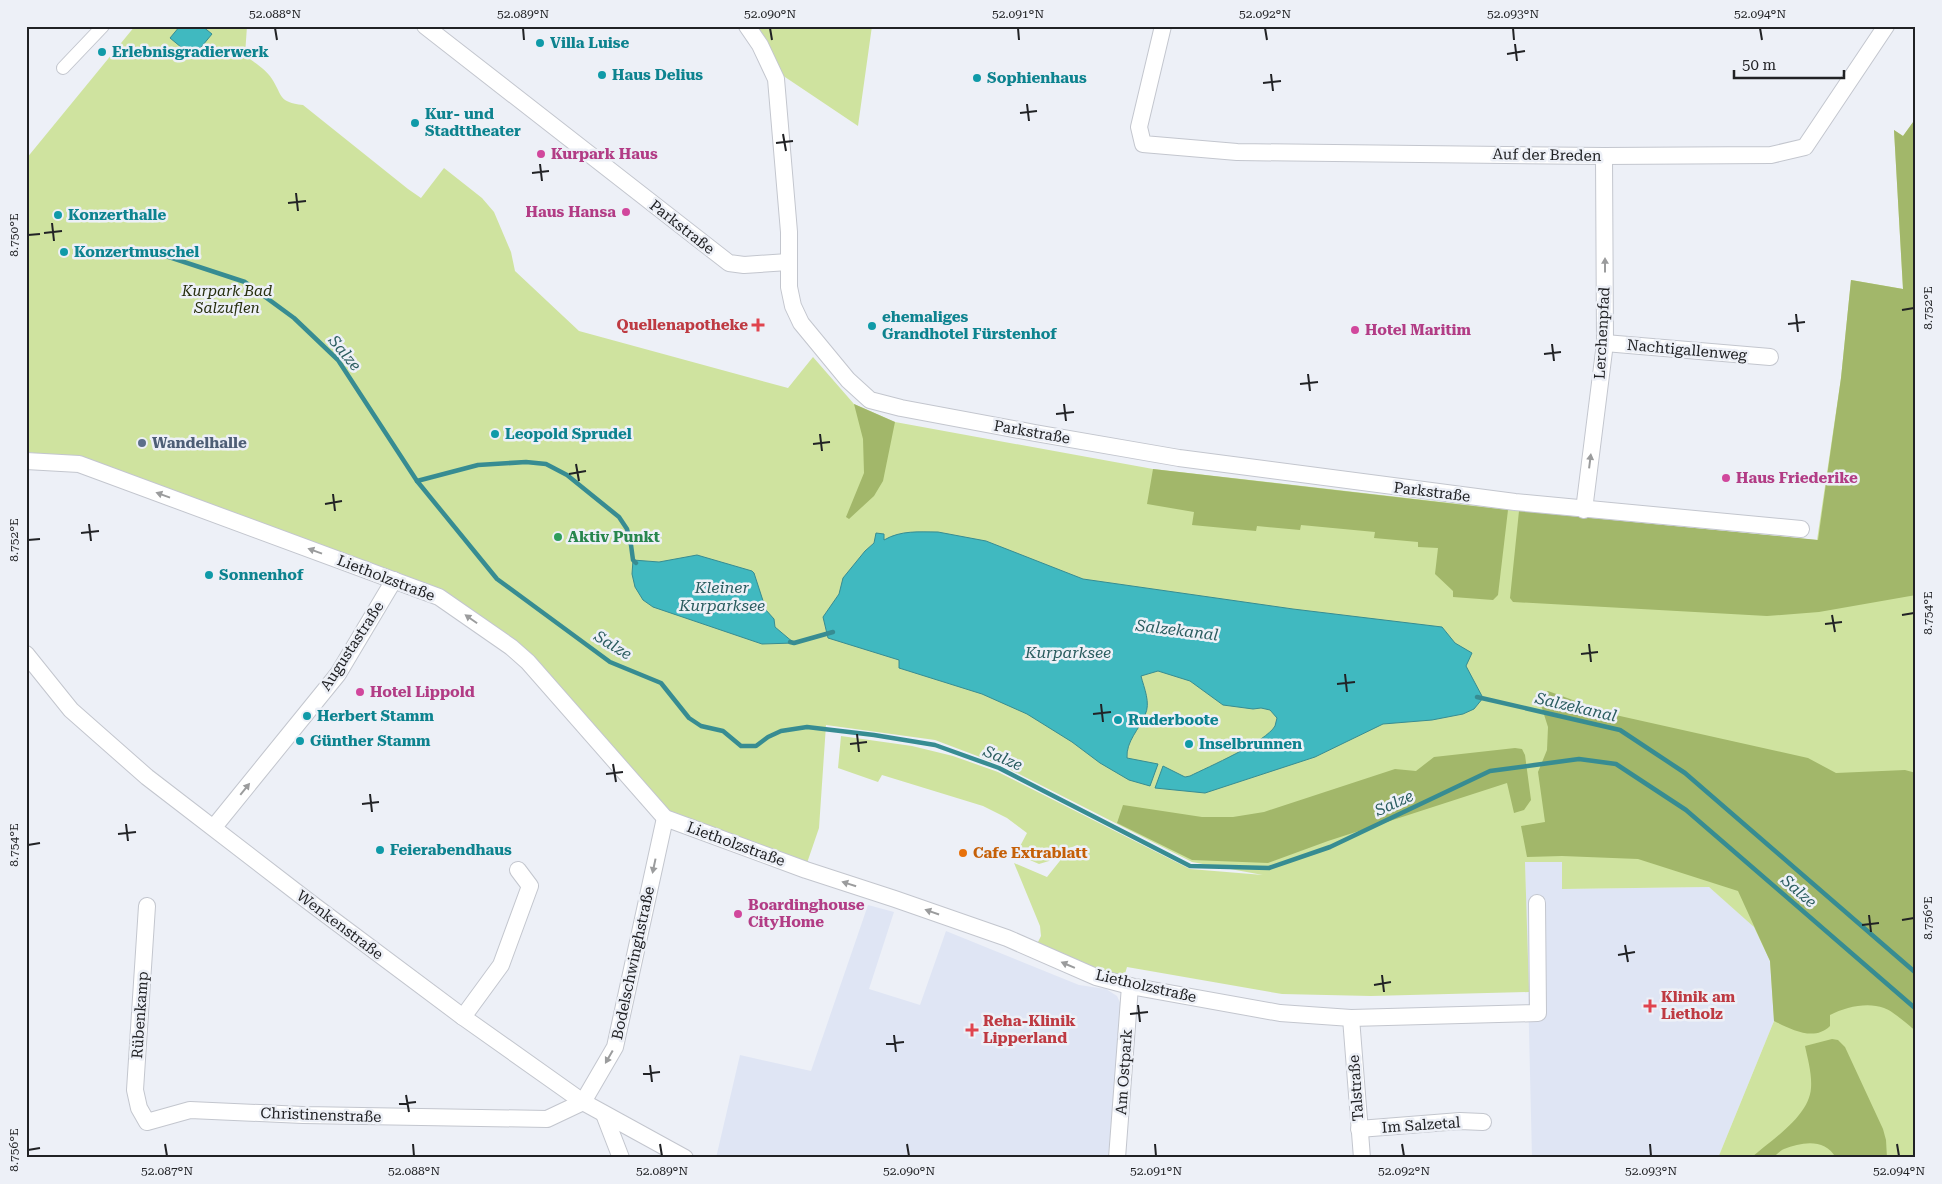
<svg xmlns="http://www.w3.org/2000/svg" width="1942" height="1184" viewBox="0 0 1942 1184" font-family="'Roboto Serif',serif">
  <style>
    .built { fill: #dfe5f4 }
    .green { fill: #cfe39f }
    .forest { fill: #a2b76a }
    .water { fill: #40b9c0; stroke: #378c92 }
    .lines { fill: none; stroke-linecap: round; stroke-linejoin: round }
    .stream { stroke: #378c92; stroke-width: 4.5 }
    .pedestrian-casing { stroke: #c3c6ce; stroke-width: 14 }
    .minor-casing { stroke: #c3c6ce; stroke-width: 18 }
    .pedestrian { stroke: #fff; stroke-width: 12 }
    .minor { stroke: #fff; stroke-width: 16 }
    .oneway { fill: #9b9c9d }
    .ticks { fill: none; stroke: #212225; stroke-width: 2 }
    .culture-dot { fill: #0f9aa8; stroke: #edf0f7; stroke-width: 2 }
    .hotel-dot { fill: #d1479c; stroke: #edf0f7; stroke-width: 2 }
    .health-dot { fill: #e0444e; stroke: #edf0f7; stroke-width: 2 }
    .service-dot { fill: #5c6f8a; stroke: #edf0f7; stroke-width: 2 }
    .leisure-dot { fill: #2e9e5b; stroke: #edf0f7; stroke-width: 2 }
    .food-dot { fill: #e8710a; stroke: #edf0f7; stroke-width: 2 }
    .labels { text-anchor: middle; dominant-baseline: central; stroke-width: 5; stroke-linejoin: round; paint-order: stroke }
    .culture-label { font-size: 15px; font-weight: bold; fill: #0d838f; stroke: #edf0f7; text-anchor: start }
    .hotel-label { font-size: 15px; font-weight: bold; fill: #b23c85; stroke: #edf0f7; text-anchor: start }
    .street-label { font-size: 15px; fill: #212225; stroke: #edf0f7 }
    .park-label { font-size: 15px; font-style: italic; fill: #272f0e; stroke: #edf0f7 }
    .health-label { font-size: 15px; font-weight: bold; fill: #be3a42; stroke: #edf0f7; text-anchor: start }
    .service-label { font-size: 15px; font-weight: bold; fill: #4e5e75; stroke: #edf0f7; text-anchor: start }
    .leisure-label { font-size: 15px; font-weight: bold; fill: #27864d; stroke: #edf0f7; text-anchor: start }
    .food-label { font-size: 15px; font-weight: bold; fill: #c56008; stroke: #edf0f7; text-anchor: start }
    .water-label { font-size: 16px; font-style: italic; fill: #2a5c5f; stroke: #edf0f7 }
    .neatline { fill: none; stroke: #212225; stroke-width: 2 }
    .ticks-label { font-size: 12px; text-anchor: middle; fill: #212225 }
  </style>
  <rect width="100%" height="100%" fill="#edf0f7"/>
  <g class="built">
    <path d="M 1562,861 L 1562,889 L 1709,887 L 1754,926 L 1770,961 L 1774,1021 L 1718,1158 L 1532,1158 L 1525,862 Z"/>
    <path d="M 868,905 L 894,912 L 869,989 L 920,1005 L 946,931 L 1079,985 L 1106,989 L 1117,996 L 1121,1005 L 1108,1158 L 716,1158 L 740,1055 L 811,1071 Z"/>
  </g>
  <g class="green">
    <path d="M 135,26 L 247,26 L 245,55 C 253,62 266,69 272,79 C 283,96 278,102 303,105 L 408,189 L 421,198 L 444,168 L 482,198 L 494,212 L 511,252 L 515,271 L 579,331 L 788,388 L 813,357 L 854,404 L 895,422 L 1153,469 L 1582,518 L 1817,540 L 1841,378 L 1851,280 L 1903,289 L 1894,130 L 1903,136 L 1916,118 L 1916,1158 L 1718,1158 L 1774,1021 L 1770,961 L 1754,927 L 1709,887 L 1562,889 L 1562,862 L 1525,862 L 1529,992 L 1371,996 L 1282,994 L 1127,967 L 1124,977 L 1078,965 L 1036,946 L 1041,936 L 1040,926 L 1014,863 L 1047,877 L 1063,857 L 1079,854 L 1078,845 L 1055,853 L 1049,861 L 1039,864 L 1016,854 L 1027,833 L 1007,818 L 983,806 L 882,775 L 878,782 L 838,768 L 841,736 L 912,746 L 953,756 L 998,772 L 1190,869 L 1263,875 L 1192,862 L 1001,765 L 935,740 L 826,725 L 819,828 L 807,863 L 676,819 L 531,657 L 440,591 L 77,458 L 26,452 L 26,159 Z"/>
    <path d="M 757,26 L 872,26 L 858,126 L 782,75 L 767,40 Z"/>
  </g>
  <g class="forest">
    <path d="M 1916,118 L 1916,595 L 1819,612 L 1767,616 L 1513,602 L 1510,598 L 1519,511 L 1818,540 L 1841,378 L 1851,280 L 1903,289 L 1894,130 L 1903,136 Z"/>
    <path d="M 854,404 L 895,422 L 883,481 L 874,496 L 849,519 L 846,517 L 864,473 L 863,439 Z"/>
    <path d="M 1153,469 L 1508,510 L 1498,595 L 1493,600 L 1453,597 L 1453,591 L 1435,574 L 1438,548 L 1418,547 L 1418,542 L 1374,538 L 1375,532 L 1301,525 L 1300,530 L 1257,526 L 1256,531 L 1192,525 L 1194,512 L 1147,504 Z"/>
    <path d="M 1548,691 L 1611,714 L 1808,758 L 1836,773 L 1905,770 L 1916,773 L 1916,1031 C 1908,1025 1893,1011 1884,1008 C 1867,1002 1846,1007 1830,1015 L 1830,1026 C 1814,1042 1791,1029 1774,1021 L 1770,961 L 1738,891 L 1638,859 L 1562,856 L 1527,857 L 1521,826 L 1545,822 L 1538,772 L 1547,750 L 1548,727 L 1541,705 L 1542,696 Z"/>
    <path d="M 1515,748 L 1522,749 L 1525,755 L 1531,800 L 1524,810 L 1514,813 L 1507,783 L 1328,841 L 1268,863 L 1192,860 L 1117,823 L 1123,805 L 1202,817 L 1233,817 L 1264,812 L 1395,769 L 1416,771 L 1434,757 Z"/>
    <path d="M 1832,1039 L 1838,1040 L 1845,1047 L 1883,1129 L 1886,1140 L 1887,1158 L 1836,1158 C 1825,1138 1802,1142 1784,1149 C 1779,1151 1775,1157 1771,1158 C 1765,1159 1757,1158 1751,1158 C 1771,1140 1809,1117 1811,1088 C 1812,1074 1808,1060 1805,1046 Z"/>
  </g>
  <g class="water">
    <path d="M 180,26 L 202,26 L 212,34 L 193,57 L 170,38 Z"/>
    <path d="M 938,532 L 986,541 L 1083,579 L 1293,609 L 1442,627 L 1455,643 L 1472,653 L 1466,666 L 1483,698 L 1474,709 L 1463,714 L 1432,720 L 1383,724 L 1315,757 L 1205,793 L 1155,788 L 1163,766 L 1185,777 L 1190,776 C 1208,767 1266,742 1275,726 C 1276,723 1276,721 1277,718 L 1270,710 L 1261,708 L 1253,709 L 1223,705 L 1190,681 L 1158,671 L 1141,676 C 1144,688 1151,703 1145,715 C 1139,730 1126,741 1127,758 L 1158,764 L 1150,786 L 1129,780 L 1100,763 L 1072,742 L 1027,714 L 982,694 L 899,668 L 899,660 L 828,638 L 823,617 L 839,594 L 843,578 L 865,551 L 874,543 L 876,533 L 884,534 L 884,540 C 901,530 919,532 938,532 Z"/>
    <path d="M 697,555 L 752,571 L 754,573 L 766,610 L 774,619 L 775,627 L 794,643 L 762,644 L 653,607 L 643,600 L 635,587 L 632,574 L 633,560 L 659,562 Z"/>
  </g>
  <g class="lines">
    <g class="stream">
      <path d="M 160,254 L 245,282 L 294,318 L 338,360 L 417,481 L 497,579 L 610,662 L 661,683 L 689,718 L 701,726 L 723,731 L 741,746 L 756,746 L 768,737 L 781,731 L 807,727 L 874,735 L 935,745 L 999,768 L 1190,866 L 1269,868 L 1330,847 L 1490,771 L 1579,759 L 1616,764 L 1686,810 L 1916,1009"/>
      <path d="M 417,481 L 478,465 L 526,462 L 546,464 L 567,475 L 619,517 L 627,529 L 631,545 L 633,560 L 636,563"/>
      <path d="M 790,642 L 794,643 L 833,632"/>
      <path d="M 1477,697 L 1620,730 L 1685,773 L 1916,973"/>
    </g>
    <g class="pedestrian-casing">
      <path id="pedestrian" d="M 63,68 L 103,26"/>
    </g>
    <g class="minor-casing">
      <g id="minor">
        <path d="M 425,26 L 729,263 L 744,265 L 788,262"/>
        <path d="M 747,26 L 760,45 L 776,79 L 789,232 L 789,287 L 793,306 L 801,323 L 848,380 L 870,400 L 901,408 L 1035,433 L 1179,458 L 1515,502 L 1801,529"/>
        <path d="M 1163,26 L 1139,127 L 1143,144 L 1237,152 L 1604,156 L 1771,155 L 1805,147 L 1886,26"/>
        <path d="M 1605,343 L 1770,357"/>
        <path d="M 26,461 L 79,464 L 439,597 L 511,647 L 528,662 L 665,818 L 806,870 L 895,899 L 1007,938 L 1096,977 L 1130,986 L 1280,1013 L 1351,1018 L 1538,1013 L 1537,903"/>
        <path d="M 1584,510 L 1605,343 L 1604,156"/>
        <path d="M 26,654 L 71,710 L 147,777 L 308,901 L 463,1017 L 583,1102 L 685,1158"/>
        <path d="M 214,827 L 338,674 L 394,580"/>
        <path d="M 147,906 L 135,1090 L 139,1108 L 147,1122 L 190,1110 L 303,1115 L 547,1119 L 583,1102 L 615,1047 L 665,818"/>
        <path d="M 463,1017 L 501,965 L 530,886 L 518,870"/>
        <path d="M 1351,1018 L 1362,1158"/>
        <path d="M 604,1114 L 621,1158"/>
        <path d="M 1359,1129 L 1460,1121 L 1483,1122"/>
        <path d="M 1117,1158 L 1130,986"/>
      </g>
    </g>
    <use href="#pedestrian" class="pedestrian"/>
    <use href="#minor" class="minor"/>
  </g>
  <defs><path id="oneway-solid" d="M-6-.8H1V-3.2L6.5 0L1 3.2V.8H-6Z" transform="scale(1.25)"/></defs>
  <g class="oneway">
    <use href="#oneway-solid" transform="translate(1605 265) rotate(-90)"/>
    <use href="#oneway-solid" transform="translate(1590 461) rotate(-83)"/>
    <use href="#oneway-solid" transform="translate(163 495) rotate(-160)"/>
    <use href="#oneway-solid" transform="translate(315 551) rotate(-160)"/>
    <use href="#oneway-solid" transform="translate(471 619) rotate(-145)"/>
    <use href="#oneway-solid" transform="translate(245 789) rotate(-51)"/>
    <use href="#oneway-solid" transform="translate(654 866) rotate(102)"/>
    <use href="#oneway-solid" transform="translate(849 884) rotate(-162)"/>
    <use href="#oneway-solid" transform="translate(932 912) rotate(-161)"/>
    <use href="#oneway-solid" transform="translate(1068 965) rotate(-157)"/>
    <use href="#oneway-solid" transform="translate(609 1057) rotate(120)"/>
  </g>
  <path class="ticks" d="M 275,28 L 277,40M 523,28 L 524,40M 770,28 L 772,40M 1018,28 L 1019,40M 1265,28 L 1267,40M 1513,28 L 1514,40M 1760,28 L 1762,40M 1515,44 L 1517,61M 1507,54 L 1525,51M 1271,74 L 1273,91M 1263,83 L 1281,81M 1027,104 L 1029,121M 1020,113 L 1037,111M 783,134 L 786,151M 776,143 L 793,141M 540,164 L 542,181M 532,173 L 549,171M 296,193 L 298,211M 288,203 L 306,201M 52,223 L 54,241M 44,233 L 62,231M 28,235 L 40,234M 1902,310 L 1914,308M 1796,314 L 1798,332M 1788,324 L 1805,322M 1552,344 L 1554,361M 1544,354 L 1561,352M 1308,374 L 1310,391M 1300,384 L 1318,382M 1064,404 L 1066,421M 1056,414 L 1074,412M 820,434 L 822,451M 813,444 L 830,442M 576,464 L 579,481M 569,474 L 586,471M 333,494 L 335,511M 325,504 L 342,501M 89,524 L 91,541M 81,533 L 99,531M 28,540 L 40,539M 1832,615 L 1835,632M 1902,615 L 1914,613M 1825,624 L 1842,622M 1589,644 L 1591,662M 1581,654 L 1598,652M 1345,674 L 1347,692M 1337,684 L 1355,682M 1101,704 L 1103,722M 1093,714 L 1111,712M 857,734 L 859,752M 850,744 L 867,742M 613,764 L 616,782M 606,774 L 623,772M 370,794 L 372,812M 362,804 L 379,802M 126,824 L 128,841M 118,834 L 136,832M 28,845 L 40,843M 1869,915 L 1871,932M 1902,920 L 1914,918M 1862,925 L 1879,923M 1625,945 L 1628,962M 1618,955 L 1635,952M 1382,975 L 1384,992M 1374,985 L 1391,982M 1138,1005 L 1140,1022M 1130,1014 L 1148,1012M 894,1035 L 896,1052M 886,1044 L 904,1042M 650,1065 L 652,1082M 643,1074 L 660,1072M 406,1095 L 409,1112M 399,1104 L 416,1102M 165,1144 L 167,1156M 413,1144 L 414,1156M 660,1144 L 662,1156M 907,1144 L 909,1156M 1155,1144 L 1156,1156M 1402,1144 L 1404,1156M 1650,1144 L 1651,1156M 1897,1144 L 1899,1156M 28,1150 L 40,1148"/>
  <g class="culture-dot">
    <circle cx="540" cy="43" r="5"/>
    <circle cx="102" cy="52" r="5"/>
    <circle cx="602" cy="75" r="5"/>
    <circle cx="977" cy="78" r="5"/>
    <circle cx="415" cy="123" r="5"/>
    <circle cx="58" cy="215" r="5"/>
    <circle cx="64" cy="252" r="5"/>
    <circle cx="872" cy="326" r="5"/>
    <circle cx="495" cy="434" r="5"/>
    <circle cx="209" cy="575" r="5"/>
    <circle cx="307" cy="716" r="5"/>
    <circle cx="1118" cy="720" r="5"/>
    <circle cx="300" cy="741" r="5"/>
    <circle cx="1189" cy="744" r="5"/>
    <circle cx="380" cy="850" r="5"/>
  </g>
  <g class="hotel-dot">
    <circle cx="541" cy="154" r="5"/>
    <circle cx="626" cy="212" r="5"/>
    <circle cx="1355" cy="330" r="5"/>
    <circle cx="1726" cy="478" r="5"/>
    <circle cx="360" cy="692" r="5"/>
    <circle cx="738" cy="914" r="5"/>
  </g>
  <g class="health-dot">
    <path d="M755.5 317.5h5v5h5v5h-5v5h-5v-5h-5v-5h5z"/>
    <path d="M1647.5 998.5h5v5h5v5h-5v5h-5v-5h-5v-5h5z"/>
    <path d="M969.5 1022.5h5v5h5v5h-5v5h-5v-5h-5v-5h5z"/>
  </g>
  <circle class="service-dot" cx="142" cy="443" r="5"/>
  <circle class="leisure-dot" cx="558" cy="537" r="5"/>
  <circle class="food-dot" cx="963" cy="853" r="5"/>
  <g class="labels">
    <g class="culture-label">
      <text x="550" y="43">Villa Luise</text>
      <text x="112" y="52">Erlebnisgradierwerk</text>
      <text x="612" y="75">Haus Delius</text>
      <text x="987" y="78">Sophienhaus</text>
      <text x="425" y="114">Kur- und<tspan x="425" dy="17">Stadttheater</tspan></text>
      <text x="68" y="215">Konzerthalle</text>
      <text x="74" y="252">Konzertmuschel</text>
      <text x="882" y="317">ehemaliges<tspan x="882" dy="17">Grandhotel Fürstenhof</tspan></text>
      <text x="505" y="434">Leopold Sprudel</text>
      <text x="219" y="575">Sonnenhof</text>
      <text x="317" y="716">Herbert Stamm</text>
      <text x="1128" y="720">Ruderboote</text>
      <text x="310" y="741">Günther Stamm</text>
      <text x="1199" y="744">Inselbrunnen</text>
      <text x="390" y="850">Feierabendhaus</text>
    </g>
    <g class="hotel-label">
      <text x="551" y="154">Kurpark Haus</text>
      <text x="616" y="212" text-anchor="end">Haus Hansa</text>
      <text x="1365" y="330">Hotel Maritim</text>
      <text x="1736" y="478">Haus Friederike</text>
      <text x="370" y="692">Hotel Lippold</text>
      <text x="748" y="905">Boardinghouse<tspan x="748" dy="17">CityHome</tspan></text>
    </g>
    <g class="street-label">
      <text transform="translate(1547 155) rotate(1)">Auf der Breden</text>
      <text transform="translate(682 227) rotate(38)">Parkstraße</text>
      <text transform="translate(1602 333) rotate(-87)">Lerchenpfad</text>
      <text transform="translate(1687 350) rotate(5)">Nachtigallenweg</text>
      <text transform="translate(1032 432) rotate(10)">Parkstraße</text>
      <text transform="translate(1432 492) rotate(7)">Parkstraße</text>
      <text transform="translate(386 578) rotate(21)">Lietholzstraße</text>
      <text transform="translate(352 646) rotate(-57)">Augustastraße</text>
      <text transform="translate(736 844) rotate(20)">Lietholzstraße</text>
      <text transform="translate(340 925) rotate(37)">Wenkenstraße</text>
      <text transform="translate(633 963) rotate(-78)">Bodelschwinghstraße</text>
      <text transform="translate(1146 986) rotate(13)">Lietholzstraße</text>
      <text transform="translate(140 1015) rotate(-86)">Rübenkamp</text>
      <text transform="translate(1124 1072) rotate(-86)">Am Ostpark</text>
      <text transform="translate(1356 1088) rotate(-94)">Talstraße</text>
      <text transform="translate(321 1115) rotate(2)">Christinenstraße</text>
      <text transform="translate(1421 1125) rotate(-4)">Im Salzetal</text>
    </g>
    <g class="park-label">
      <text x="227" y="291">Kurpark Bad<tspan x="227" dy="17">Salzuflen</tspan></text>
    </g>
    <g class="health-label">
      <text x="748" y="325" text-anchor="end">Quellenapotheke</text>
      <text x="1661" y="997">Klinik am<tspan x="1661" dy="17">Lietholz</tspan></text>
      <text x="983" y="1021">Reha-Klinik<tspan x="983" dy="17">Lipperland</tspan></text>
    </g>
    <g class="service-label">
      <text x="152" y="443">Wandelhalle</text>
    </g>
    <g class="leisure-label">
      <text x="568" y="537">Aktiv Punkt</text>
    </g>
    <g class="food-label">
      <text x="973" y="853">Cafe Extrablatt</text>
    </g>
    <g class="water-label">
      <text transform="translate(345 353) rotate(50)">Salze</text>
      <text x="722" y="587">Kleiner<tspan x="722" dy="18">Kurparksee</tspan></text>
      <text transform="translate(1177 630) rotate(7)">Salzekanal</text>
      <text transform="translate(613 645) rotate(31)">Salze</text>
      <text x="1068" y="652">Kurparksee</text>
      <text transform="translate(1576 707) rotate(13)">Salzekanal</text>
      <text transform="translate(1003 758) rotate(23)">Salze</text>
      <text transform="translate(1394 803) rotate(-25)">Salze</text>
      <text transform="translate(1799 891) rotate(41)">Salze</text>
    </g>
  </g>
  <rect width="1942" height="1184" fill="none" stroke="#edf0f7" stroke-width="55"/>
  <path d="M1734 70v8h110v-8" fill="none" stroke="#212225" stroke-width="2.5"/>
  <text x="1742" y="70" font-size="15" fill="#212225" stroke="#edf0f7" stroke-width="4" paint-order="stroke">50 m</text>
  <rect x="28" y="28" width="1886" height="1128" class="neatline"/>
  <g class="ticks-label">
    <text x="275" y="18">52.088°N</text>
    <text x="523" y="18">52.089°N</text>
    <text x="770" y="18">52.090°N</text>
    <text x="1018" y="18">52.091°N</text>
    <text x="1265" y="18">52.092°N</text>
    <text x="1513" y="18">52.093°N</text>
    <text x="1760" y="18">52.094°N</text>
    <text transform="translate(14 235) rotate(-90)" y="4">8.750°E</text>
    <text transform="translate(1928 308) rotate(-90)" y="4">8.752°E</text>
    <text transform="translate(14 540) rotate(-90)" y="4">8.752°E</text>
    <text transform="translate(1928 613) rotate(-90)" y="4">8.754°E</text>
    <text transform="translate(14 845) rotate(-90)" y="4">8.754°E</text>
    <text transform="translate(1928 918) rotate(-90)" y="4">8.756°E</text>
    <text transform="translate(14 1150) rotate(-90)" y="4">8.756°E</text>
    <text x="167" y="1175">52.087°N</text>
    <text x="414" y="1175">52.088°N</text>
    <text x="662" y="1175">52.089°N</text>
    <text x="909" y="1175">52.090°N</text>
    <text x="1156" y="1175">52.091°N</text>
    <text x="1404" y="1175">52.092°N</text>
    <text x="1651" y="1175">52.093°N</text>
    <text x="1899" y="1175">52.094°N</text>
  </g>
</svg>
